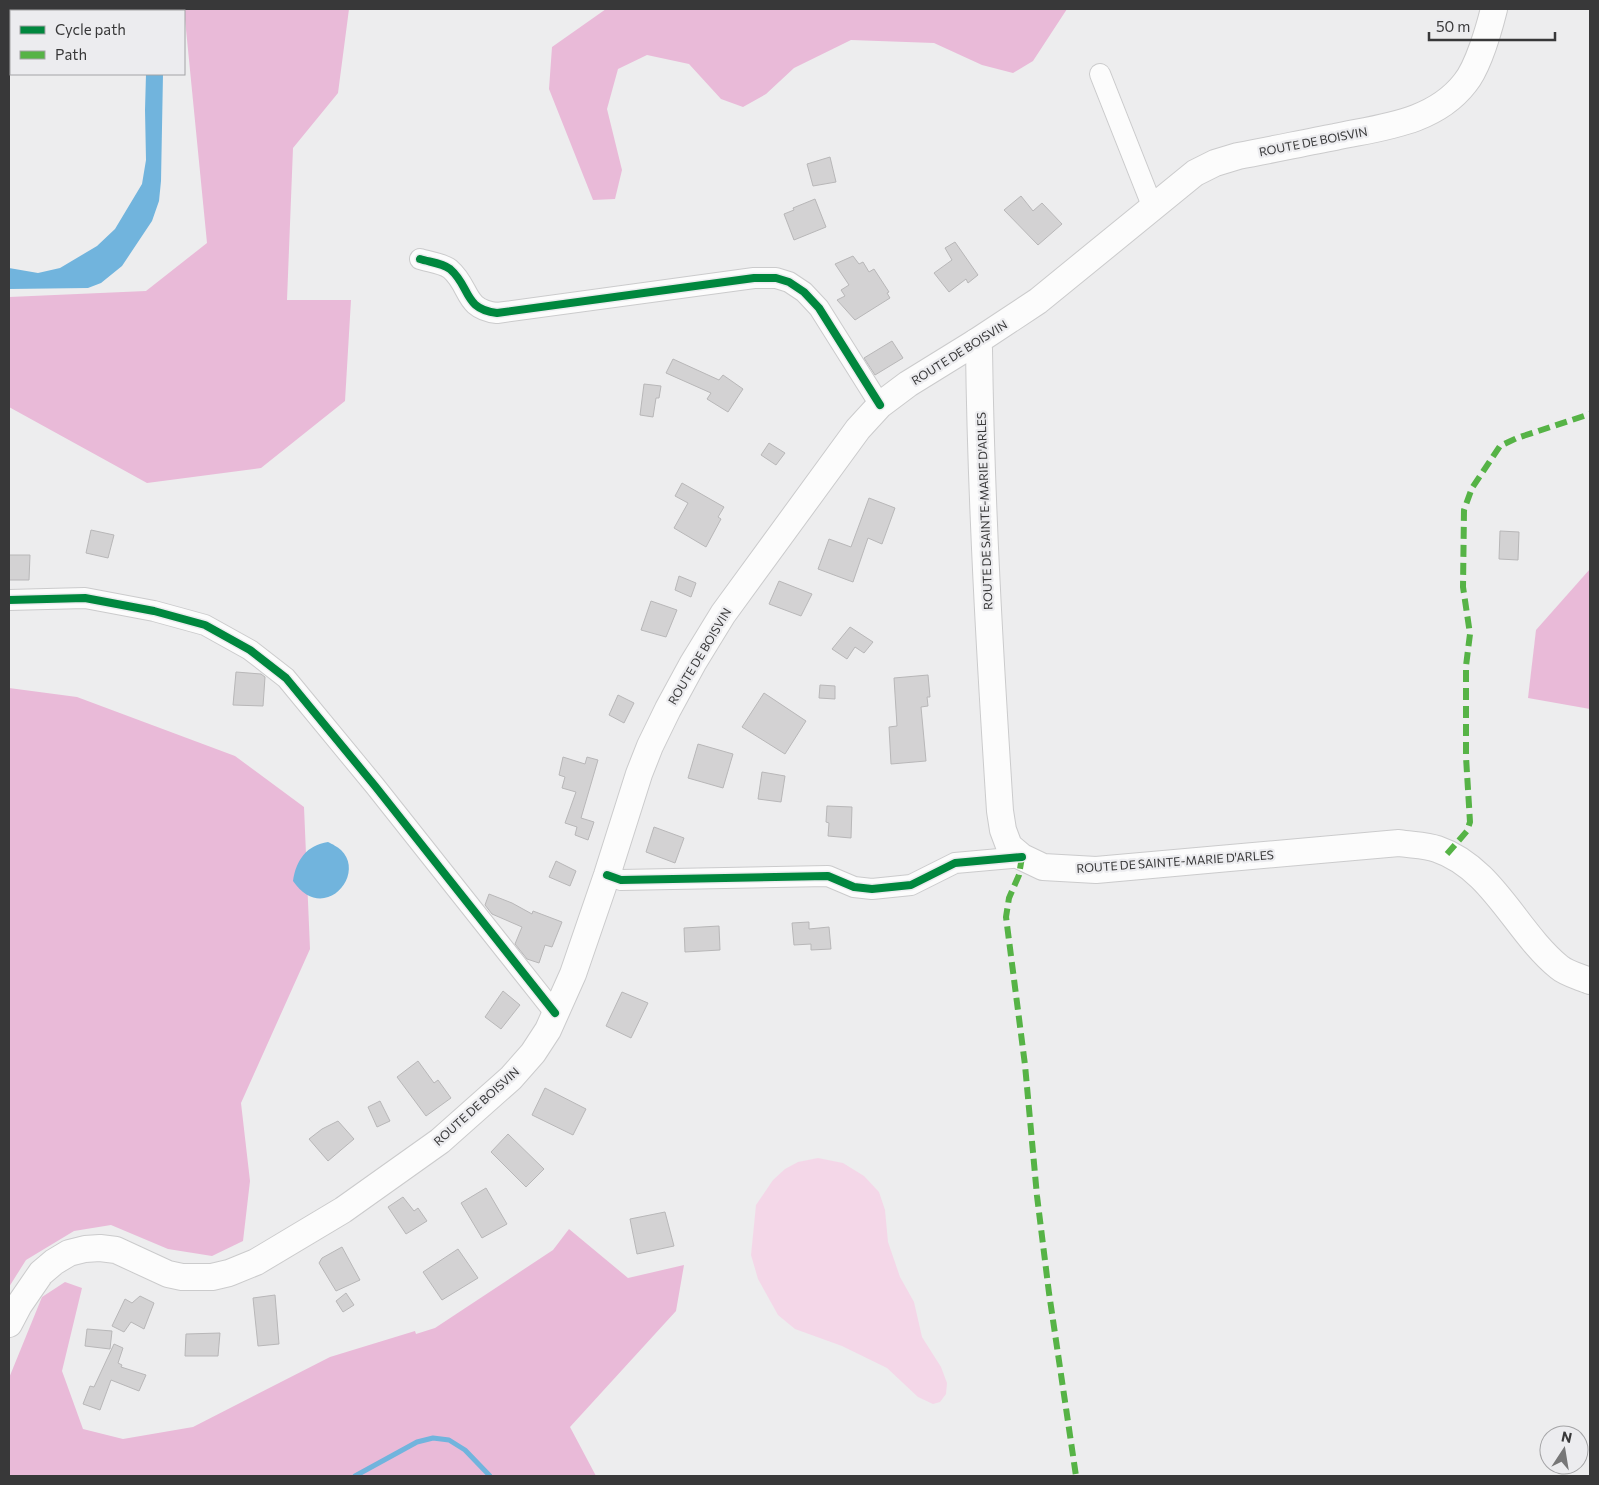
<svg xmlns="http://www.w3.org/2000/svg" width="1599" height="1485" viewBox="0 0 1599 1485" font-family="Commissioner,sans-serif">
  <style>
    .green { fill: #f4d7e8 }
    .forest { fill: #e9bad8 }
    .water { fill: #71b4dd }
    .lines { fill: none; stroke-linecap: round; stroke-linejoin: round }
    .stream { stroke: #71b4dd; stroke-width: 5 }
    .building { fill: #d3d2d3; stroke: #b8b7b8 }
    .minor-casing { stroke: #cbcbcc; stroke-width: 22 }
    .major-casing { stroke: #cbcbcc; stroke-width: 28 }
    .minor { stroke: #fcfcfc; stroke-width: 20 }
    .major { stroke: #fcfcfc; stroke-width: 26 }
    .quiet { stroke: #56b346; stroke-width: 6; stroke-dasharray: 12 6; stroke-linecap: butt }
    .cycleway-casing { stroke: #ececef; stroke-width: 11 }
    .cycleway { stroke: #00873e; stroke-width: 8 }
    .labels { text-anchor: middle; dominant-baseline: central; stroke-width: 4.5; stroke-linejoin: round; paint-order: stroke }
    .street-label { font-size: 12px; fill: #383839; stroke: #ececef }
  </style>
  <rect width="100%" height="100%" fill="#ededee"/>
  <path class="green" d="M 818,1158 L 843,1163 L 864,1176 L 879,1192 L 885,1210 L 888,1242 L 900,1277 L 914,1302 L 922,1337 L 941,1367 L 947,1383 L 946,1394 L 940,1402 L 933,1404 L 918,1397 L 887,1368 L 842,1346 L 795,1329 L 778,1315 L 758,1279 L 751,1255 L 756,1205 L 773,1180 L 785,1169 L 798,1162 Z"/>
  <g class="forest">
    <path d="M 184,9 L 349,9 L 338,93 L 293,148 L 287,300 L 351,300 L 345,401 L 261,468 L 147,483 L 9,407 L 9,297 L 146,291 L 207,243 Z"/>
    <path d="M 606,9 L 1067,9 L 1033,61 L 1013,73 L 982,65 L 934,43 L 851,40 L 794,68 L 766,94 L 743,107 L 721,99 L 689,64 L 647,55 L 618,69 L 607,109 L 622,170 L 615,199 L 593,200 L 549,89 L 552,47 Z"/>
    <path d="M 1590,569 L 1590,709 L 1528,698 L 1536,630 Z"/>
    <path d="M 9,688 L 77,697 L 235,756 L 304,807 L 310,949 L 241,1103 L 250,1181 L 243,1241 L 212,1256 L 168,1249 L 111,1225 L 74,1231 L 26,1260 L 9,1287 Z"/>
    <path d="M 569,1229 L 628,1278 L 684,1265 L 676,1311 L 570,1427 L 596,1476 L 9,1476 L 9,1378 L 42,1297 L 65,1282 L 82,1288 L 62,1371 L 83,1429 L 123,1439 L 193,1427 L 330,1357 L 415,1331 L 416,1334 L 435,1328 L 553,1250 Z"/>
  </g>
  <g class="water">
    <path d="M 146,74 L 163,74 L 161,181 L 159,201 L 152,221 L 122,266 L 101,283 L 88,288 L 9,289 L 9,268 L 38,273 L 60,268 L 97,246 L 115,229 L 142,184 L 146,160 L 145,110 Z"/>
    <path d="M 328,842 C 332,844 338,847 341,850 C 367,875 323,925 293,881 C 296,860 307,845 328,842 Z"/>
  </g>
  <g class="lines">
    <path class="stream" d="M 355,1476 L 417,1442 L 433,1438 L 449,1440 L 465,1450 L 490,1476"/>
  </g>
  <g class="building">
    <path d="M 830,157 L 836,182 L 813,186 L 807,164 Z"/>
    <path d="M 1021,196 L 1033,211 L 1042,203 L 1062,224 L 1038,245 L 1004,210 Z"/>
    <path d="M 815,199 L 826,227 L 794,240 L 784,214 L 794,210 L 793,208 Z"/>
    <path d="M 955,242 L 978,275 L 968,283 L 966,279 L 949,292 L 934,273 L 952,260 L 945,248 Z"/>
    <path d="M 853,256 L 859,264 L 863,262 L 869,272 L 874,269 L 889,292 L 887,293 L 890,298 L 855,320 L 837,300 L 845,296 L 841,290 L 849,285 L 835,264 Z"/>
    <path d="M 892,341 L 903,358 L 875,375 L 864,358 Z"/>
    <path d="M 673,359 L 719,380 L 723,375 L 743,389 L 728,412 L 707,399 L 711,393 L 666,373 Z"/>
    <path d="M 644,384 L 661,386 L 659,398 L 656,398 L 653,417 L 640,415 Z"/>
    <path d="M 769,443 L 785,453 L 776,465 L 761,455 Z"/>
    <path d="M 682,483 L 724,507 L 718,517 L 721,519 L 706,547 L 674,528 L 688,503 L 675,496 Z"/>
    <path d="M 869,498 L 895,508 L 882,544 L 868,538 L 853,582 L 818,569 L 829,539 L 851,547 Z"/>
    <path d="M 91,530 L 114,535 L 108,558 L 86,553 Z"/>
    <path d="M 1500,531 L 1519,532 L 1518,560 L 1499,559 Z"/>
    <path d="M 9,555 L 30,555 L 29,580 L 9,580 Z"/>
    <path d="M 679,576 L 696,583 L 691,597 L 675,590 Z"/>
    <path d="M 779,581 L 812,594 L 801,616 L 769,604 Z"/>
    <path d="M 651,601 L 677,610 L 666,637 L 641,630 Z"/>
    <path d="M 850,627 L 873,642 L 864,653 L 855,647 L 847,659 L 832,649 Z"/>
    <path d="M 236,672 L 261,674 L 265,677 L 263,706 L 233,705 Z"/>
    <path d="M 928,675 L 930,697 L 927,697 L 928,706 L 921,707 L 926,761 L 891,764 L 889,727 L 897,726 L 894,678 Z"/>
    <path d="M 820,685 L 835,686 L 835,699 L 819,698 Z"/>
    <path d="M 764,693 L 806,721 L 785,754 L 742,727 Z"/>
    <path d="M 618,695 L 634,703 L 624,723 L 609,715 Z"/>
    <path d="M 698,744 L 733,754 L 723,788 L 688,778 Z"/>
    <path d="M 563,757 L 585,764 L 587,757 L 598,760 L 581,818 L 594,822 L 588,840 L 575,835 L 577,827 L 565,823 L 576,792 L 562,788 L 565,777 L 559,775 Z"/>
    <path d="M 762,772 L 785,776 L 781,802 L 758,799 Z"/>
    <path d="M 827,806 L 852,807 L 851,838 L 828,836 L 829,823 L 826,822 Z"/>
    <path d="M 654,827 L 684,838 L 675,863 L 646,852 Z"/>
    <path d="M 556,861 L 576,871 L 570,886 L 549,877 Z"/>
    <path d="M 489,894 L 512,903 L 532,914 L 533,911 L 562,922 L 552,947 L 545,945 L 539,963 L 527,959 L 515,944 L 522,927 L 492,914 L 485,905 Z"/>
    <path d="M 809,922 L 809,929 L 829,927 L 831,949 L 811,950 L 811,944 L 794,945 L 792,923 Z"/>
    <path d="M 719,926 L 720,950 L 685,952 L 684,928 Z"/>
    <path d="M 503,991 L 520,1005 L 501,1029 L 485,1017 Z"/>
    <path d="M 622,992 L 648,1003 L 631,1038 L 606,1026 Z"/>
    <path d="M 418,1061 L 434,1083 L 438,1080 L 451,1098 L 426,1116 L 397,1077 Z"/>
    <path d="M 545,1088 L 586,1109 L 573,1135 L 532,1115 Z"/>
    <path d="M 380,1101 L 390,1121 L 377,1127 L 368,1107 Z"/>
    <path d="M 338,1121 L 354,1139 L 328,1161 L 309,1139 L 322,1129 Z"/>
    <path d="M 508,1134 L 544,1169 L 526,1187 L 491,1152 Z"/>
    <path d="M 486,1188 L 507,1224 L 482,1238 L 461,1203 Z"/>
    <path d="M 403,1197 L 414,1211 L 418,1208 L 427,1221 L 406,1234 L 388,1207 Z"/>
    <path d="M 665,1212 L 674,1246 L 637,1254 L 630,1219 Z"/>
    <path d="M 342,1247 L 360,1280 L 336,1291 L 319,1263 L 322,1258 Z"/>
    <path d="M 458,1249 L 478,1278 L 442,1300 L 423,1272 Z"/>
    <path d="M 346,1293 L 354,1305 L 343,1312 L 336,1301 Z"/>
    <path d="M 275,1295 L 279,1344 L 258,1346 L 253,1298 Z"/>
    <path d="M 140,1296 L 154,1303 L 144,1329 L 131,1322 L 124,1332 L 112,1326 L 125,1299 L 132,1303 Z"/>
    <path d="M 87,1329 L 112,1331 L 110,1349 L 85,1346 Z"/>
    <path d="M 220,1333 L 218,1356 L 185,1356 L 186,1334 Z"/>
    <path d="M 114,1344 L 123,1348 L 118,1363 L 122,1365 L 121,1367 L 146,1375 L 139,1391 L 111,1380 L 100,1410 L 83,1404 L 90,1386 L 94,1387 Z"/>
  </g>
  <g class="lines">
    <g class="minor-casing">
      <g id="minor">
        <path d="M 1100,74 L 1153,208"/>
        <path d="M 420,259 C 429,262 442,263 450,269 C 471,287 463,309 497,313 L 754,278 L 776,278 L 789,282 L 804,292 L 819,308 L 880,405"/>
        <path d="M 9,600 L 85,598 L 154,611 L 205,625 L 250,650 L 286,678 L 375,786 L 555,1013"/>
        <path d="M 607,875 L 621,880 L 828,876 L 854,887 L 872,889 L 911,885 L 955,863 L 1022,857"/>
      </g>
    </g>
    <g class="major-casing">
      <g id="major">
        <path d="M 976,342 L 979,349 C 981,503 990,657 1000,811 L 1003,830 L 1009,846 L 1022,857 L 1043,867 L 1096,870 L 1399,843 C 1411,845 1426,845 1437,849 C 1493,868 1516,932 1559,967 C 1567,974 1581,977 1590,981"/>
        <path d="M 9,1324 L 19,1305 L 41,1273 L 54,1262 L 69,1253 L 85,1249 L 100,1248 L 116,1250 L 168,1274 L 182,1277 L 212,1277 L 229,1273 L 256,1262 L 343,1210 L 440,1141 L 511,1078 L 533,1053 L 548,1030 L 573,974 L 607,875 L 639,774 L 650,746 L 668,709 L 693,663 L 723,614 L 858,429 L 880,405 L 908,384 L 976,342 L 1038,301 L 1195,173 L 1215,163 L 1238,156 C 1271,150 1303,143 1335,137 C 1382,127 1434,123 1465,83 C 1478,67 1489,29 1494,9"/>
      </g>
    </g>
    <use href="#minor" class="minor"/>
    <use href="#major" class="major"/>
    <g class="quiet">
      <path d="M 1447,854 L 1467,831 L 1470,822 L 1466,757 L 1466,666 L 1470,634 L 1463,587 L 1464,510 L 1472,488 L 1500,446 L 1517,438 L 1590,414"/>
      <path d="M 1022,857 L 1019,875 L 1009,898 L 1006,917 L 1025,1065 L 1037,1196 L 1049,1293 L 1076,1476"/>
    </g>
    <g class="cycleway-casing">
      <g id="cycleway">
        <path d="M 420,259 C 429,262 442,263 450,269 C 471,287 463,309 497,313 L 754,278 L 776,278 L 789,282 L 804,292 L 819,308 L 880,405"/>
        <path d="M 9,600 L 85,598 L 154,611 L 205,625 L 250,650 L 286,678 L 375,786 L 555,1013"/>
        <path d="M 607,875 L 621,880 L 828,876 L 854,887 L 872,889 L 911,885 L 955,863 L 1022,857"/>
      </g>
    </g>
    <use href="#cycleway" class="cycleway"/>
  </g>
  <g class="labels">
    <g class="street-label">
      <text transform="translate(1313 141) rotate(-11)">ROUTE DE BOISVIN</text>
      <text transform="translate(959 352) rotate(-32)">ROUTE DE BOISVIN</text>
      <text transform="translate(984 511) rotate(-92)">ROUTE DE SAINTE-MARIE D'ARLES</text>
      <text transform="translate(699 656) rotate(-59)">ROUTE DE BOISVIN</text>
      <text transform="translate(1175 861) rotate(-4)">ROUTE DE SAINTE-MARIE D'ARLES</text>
      <text transform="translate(476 1106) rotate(-42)">ROUTE DE BOISVIN</text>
    </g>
  </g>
  <rect width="1599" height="1485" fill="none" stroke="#383839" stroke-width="20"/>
  <rect x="10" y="10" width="175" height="65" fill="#ececef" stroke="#a4a4a6"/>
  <rect x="20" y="26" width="25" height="8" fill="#00873e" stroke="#a4a4a6"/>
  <text x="55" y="35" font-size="15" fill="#383839">Cycle path</text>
  <rect x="20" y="51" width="25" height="8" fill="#56b346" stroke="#a4a4a6"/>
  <text x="55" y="60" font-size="15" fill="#383839">Path</text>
  <g transform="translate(1564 1450) rotate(12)"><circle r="24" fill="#ececef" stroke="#a4a4a6"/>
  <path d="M0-4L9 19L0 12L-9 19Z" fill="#777778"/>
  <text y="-8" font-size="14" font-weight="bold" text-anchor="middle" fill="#383839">N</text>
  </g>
  <path d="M1429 32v8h126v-8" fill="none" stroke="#383839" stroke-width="2.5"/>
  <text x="1436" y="32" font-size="15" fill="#383839" stroke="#ececef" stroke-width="4" paint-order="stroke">50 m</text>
</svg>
